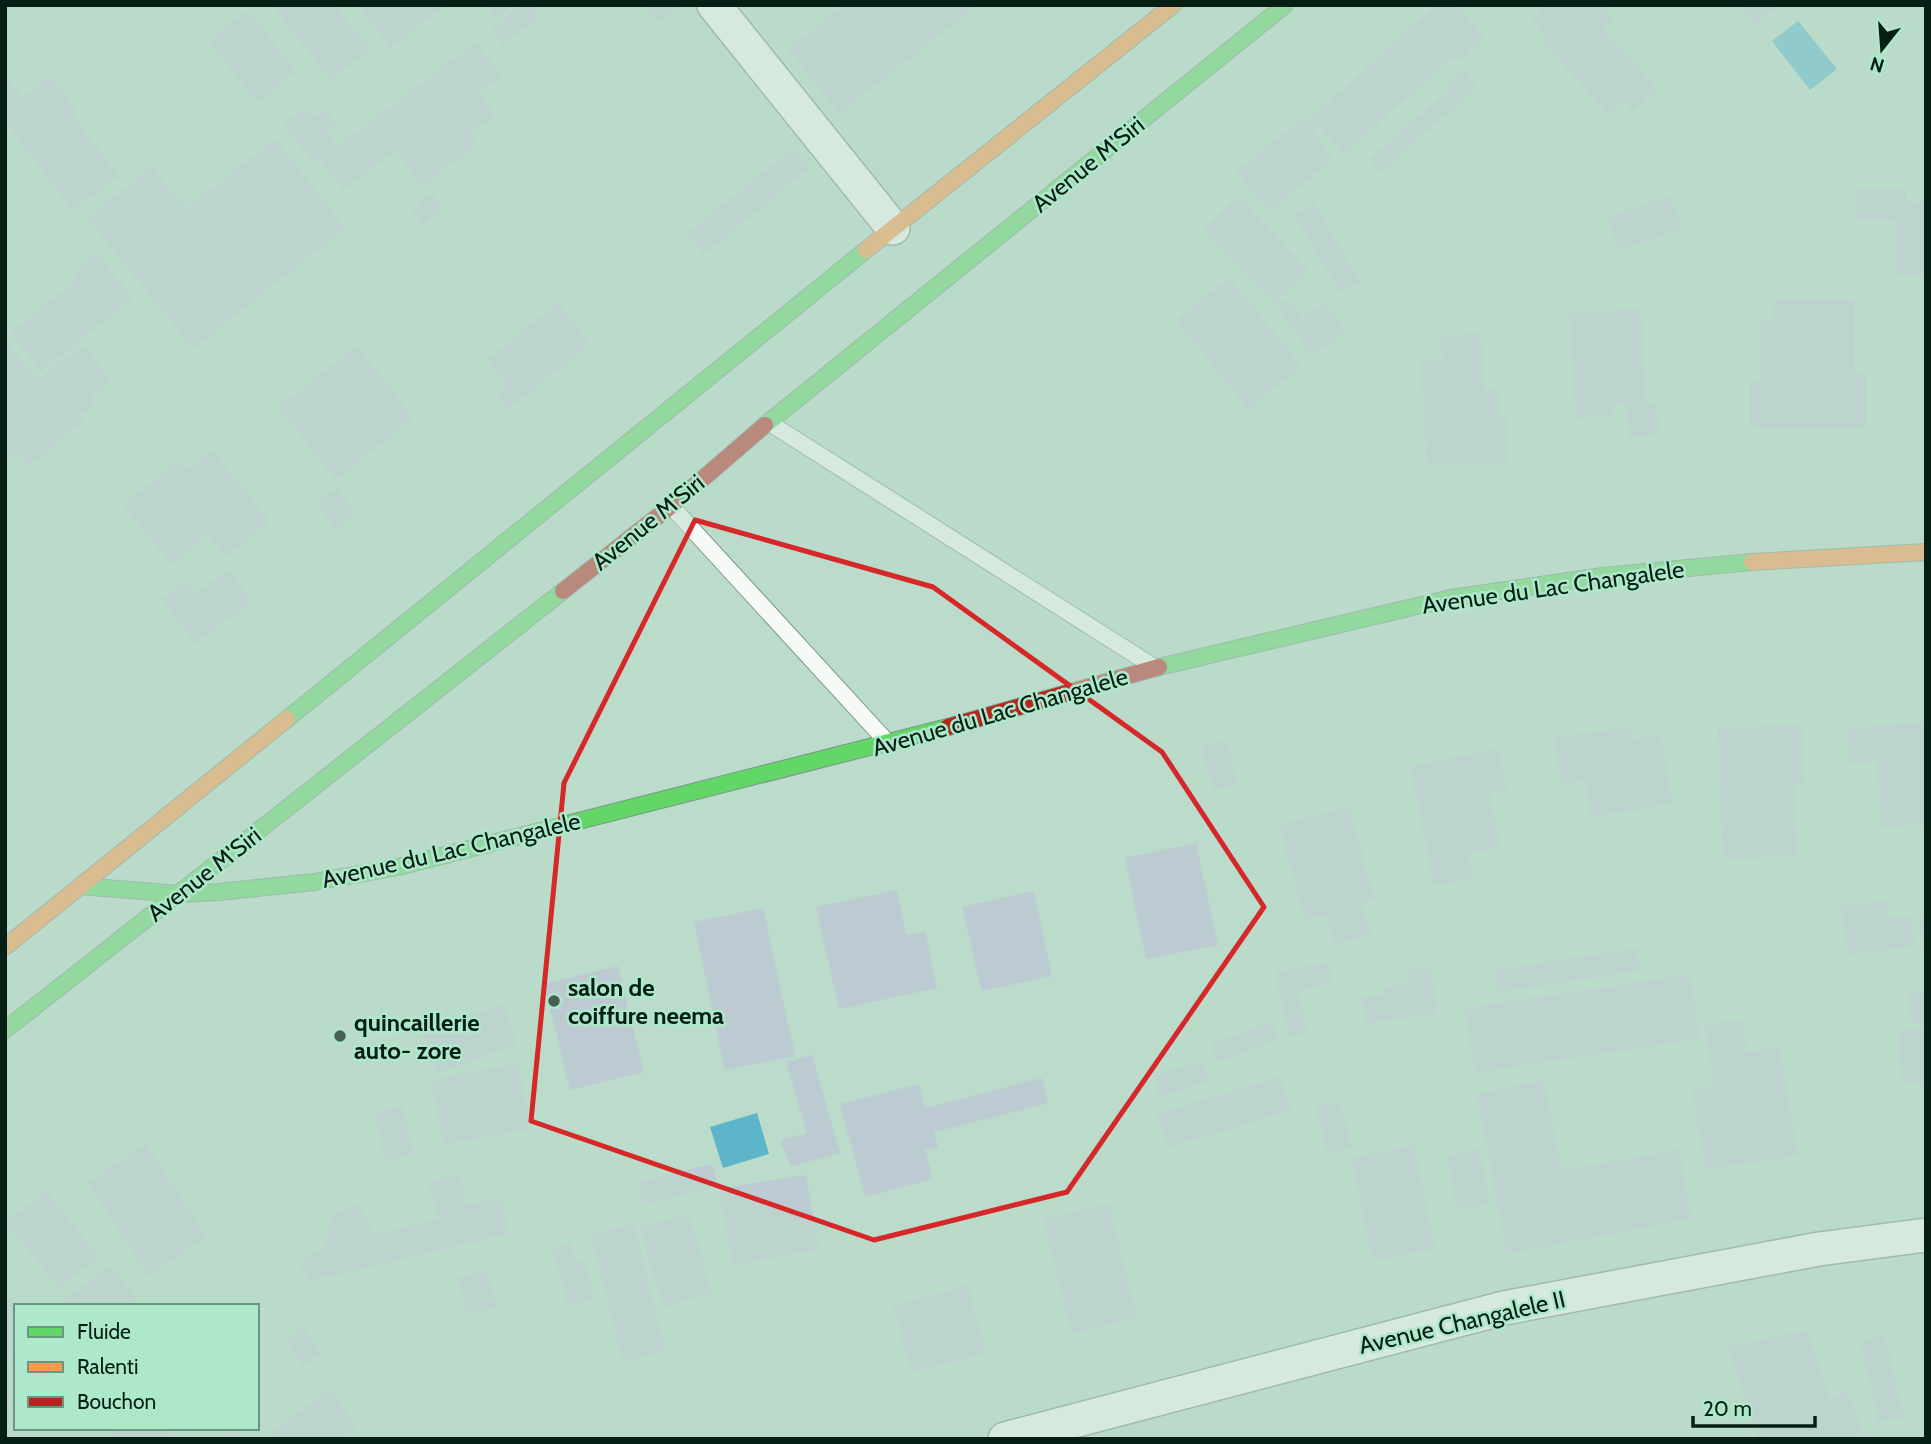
<svg xmlns="http://www.w3.org/2000/svg" width="1931" height="1444" viewBox="0 0 1931 1444" font-family="Cabin,sans-serif">
  <style>
    .water { fill: #5cb5c9 }
    .building { fill: #bccad2 }
    .lines { fill: none; stroke-linecap: round; stroke-linejoin: round }
    .lane-casing { stroke: #7b9488; stroke-width: 18 }
    .street-casing { stroke: #7b9488; stroke-width: 36 }
    .fast-casing { stroke: #7b9488; stroke-width: 18 }
    .slow-casing { stroke: #7b9488; stroke-width: 18 }
    .jam-casing { stroke: #7b9488; stroke-width: 18 }
    .lane { stroke: #f5faf7; stroke-width: 16 }
    .street { stroke: #f5faf7; stroke-width: 33 }
    .fast { stroke: #63d668; stroke-width: 16 }
    .slow { stroke: #ff974d; stroke-width: 16 }
    .jam { stroke: #b3261e; stroke-width: 16 }
    .marked { fill: none; stroke: #d62828; stroke-width: 5; stroke-linejoin: round }
    .poi-dot { fill: #466054; stroke: #aee8cb; stroke-width: 2.5 }
    .labels { text-anchor: middle; dominant-baseline: central; stroke-width: 5; stroke-linejoin: round; paint-order: stroke }
    .street-label { font-size: 24px; fill: #071e14; stroke: #aee8cb }
    .poi-label { font-size: 24px; font-weight: bold; fill: #071e14; stroke: #aee8cb; text-anchor: start }
  </style>
  <rect width="100%" height="100%" fill="#bbdbcb"/>
  <g class="water">
    <path d="M 1798,21 L 1837,69 L 1810,90 L 1772,41 Z"/>
    <path d="M 757,1113 L 769,1154 L 723,1168 L 710,1127 Z"/>
  </g>
  <g class="building">
    <path d="M 271,5 L 335,5 L 370,49 L 331,80 Z"/>
    <path d="M 358,5 L 447,5 L 390,48 Z"/>
    <path d="M 485,5 L 513,5 L 495,18 Z"/>
    <path d="M 523,5 L 532,5 L 540,17 L 502,46 L 490,30 Z"/>
    <path d="M 644,5 L 680,5 L 658,23 Z"/>
    <path d="M 844,5 L 978,5 L 839,114 L 788,49 Z"/>
    <path d="M 1436,5 L 1456,5 L 1485,37 L 1458,62 L 1453,57 L 1344,154 L 1311,118 Z"/>
    <path d="M 1547,5 L 1601,5 L 1614,20 L 1603,29 L 1657,89 L 1632,112 L 1622,101 L 1608,114 L 1542,41 L 1547,37 L 1531,19 Z"/>
    <path d="M 1739,5 L 1781,5 L 1755,25 Z"/>
    <path d="M 248,10 L 297,72 L 257,103 L 209,41 Z"/>
    <path d="M 476,42 L 502,76 L 479,93 L 496,115 L 471,134 L 478,144 L 422,186 L 395,151 L 343,190 L 320,159 L 314,163 L 283,124 L 304,108 L 313,119 L 324,109 L 337,125 L 327,132 L 338,146 Z"/>
    <path d="M 1463,69 L 1478,87 L 1380,172 L 1369,159 L 1451,88 L 1447,83 Z"/>
    <path d="M 5,76 L 22,97 L 50,76 L 77,111 L 72,114 L 119,176 L 72,211 L 5,122 Z"/>
    <path d="M 1305,115 L 1316,129 L 1315,136 L 1334,158 L 1270,212 L 1236,172 Z"/>
    <path d="M 275,138 L 346,228 L 193,349 L 87,218 L 152,166 L 186,209 Z"/>
    <path d="M 793,147 L 810,168 L 704,255 L 686,234 Z"/>
    <path d="M 1855,190 L 1906,190 L 1906,202 L 1926,202 L 1926,274 L 1896,274 L 1895,220 L 1855,220 Z"/>
    <path d="M 431,193 L 443,207 L 423,225 L 411,211 Z"/>
    <path d="M 1670,195 L 1682,229 L 1619,250 L 1608,217 Z"/>
    <path d="M 1238,196 L 1309,270 L 1275,303 L 1289,299 L 1303,318 L 1324,302 L 1346,331 L 1312,357 L 1275,303 L 1203,229 Z"/>
    <path d="M 1314,203 L 1361,282 L 1340,293 L 1294,215 Z"/>
    <path d="M 97,253 L 133,298 L 41,371 L 10,333 L 78,279 L 73,273 Z"/>
    <path d="M 1229,277 L 1302,366 L 1248,410 L 1176,320 Z"/>
    <path d="M 1774,299 L 1854,299 L 1854,374 L 1866,374 L 1866,429 L 1750,428 L 1750,380 L 1761,380 L 1761,322 L 1773,322 Z"/>
    <path d="M 558,303 L 591,344 L 508,410 L 496,394 L 507,385 L 487,360 Z"/>
    <path d="M 1641,309 L 1646,403 L 1613,404 L 1613,416 L 1576,418 L 1569,313 Z"/>
    <path d="M 1481,333 L 1484,390 L 1499,389 L 1500,418 L 1506,417 L 1508,462 L 1427,466 L 1421,361 L 1442,359 L 1441,336 Z"/>
    <path d="M 5,341 L 38,379 L 83,345 L 112,381 L 90,398 L 95,404 L 81,415 L 84,421 L 29,466 L 18,453 L 5,463 Z"/>
    <path d="M 357,346 L 414,418 L 336,480 L 278,407 Z"/>
    <path d="M 1655,403 L 1660,434 L 1630,439 L 1625,407 Z"/>
    <path d="M 212,450 L 270,521 L 226,557 L 208,535 L 172,565 L 123,505 L 179,460 L 187,470 Z"/>
    <path d="M 337,488 L 356,514 L 335,530 L 316,503 Z"/>
    <path d="M 229,569 L 253,601 L 195,644 L 161,599 L 186,580 L 196,593 Z"/>
    <path d="M 1926,722 L 1926,824 L 1882,827 L 1877,761 L 1850,763 L 1847,728 Z"/>
    <path d="M 1803,725 L 1804,784 L 1794,784 L 1797,856 L 1723,859 L 1718,728 Z"/>
    <path d="M 1630,727 L 1632,739 L 1661,735 L 1673,804 L 1590,817 L 1585,781 L 1562,785 L 1554,738 Z"/>
    <path d="M 1226,739 L 1238,783 L 1213,790 L 1201,745 Z"/>
    <path d="M 1499,748 L 1507,789 L 1489,793 L 1500,847 L 1468,853 L 1474,879 L 1434,886 L 1410,766 Z"/>
    <path d="M 1349,806 L 1374,898 L 1362,902 L 1371,935 L 1334,945 L 1325,914 L 1305,920 L 1279,825 Z"/>
    <path d="M 1196,843 L 1218,945 L 1146,959 L 1125,858 Z"/>
    <path d="M 897,890 L 906,935 L 925,931 L 937,988 L 839,1009 L 816,907 Z"/>
    <path d="M 1034,891 L 1052,976 L 982,991 L 962,907 Z"/>
    <path d="M 1888,900 L 1890,918 L 1911,916 L 1915,946 L 1848,955 L 1841,906 Z"/>
    <path d="M 763,908 L 795,1056 L 725,1070 L 694,922 Z"/>
    <path d="M 1926,918 L 1926,947 L 1924,947 L 1920,919 Z"/>
    <path d="M 1637,948 L 1640,971 L 1498,992 L 1494,970 Z"/>
    <path d="M 1328,962 L 1332,984 L 1298,991 L 1308,1034 L 1289,1037 L 1275,972 Z"/>
    <path d="M 618,966 L 644,1072 L 570,1090 L 544,984 Z"/>
    <path d="M 1430,967 L 1438,1013 L 1366,1024 L 1362,997 L 1384,994 L 1383,987 L 1410,982 L 1409,970 Z"/>
    <path d="M 1691,974 L 1700,1039 L 1475,1073 L 1465,1008 Z"/>
    <path d="M 1926,993 L 1926,1022 L 1911,1023 L 1909,994 Z"/>
    <path d="M 503,1004 L 518,1044 L 436,1074 L 421,1033 Z"/>
    <path d="M 1742,1019 L 1747,1053 L 1780,1047 L 1798,1156 L 1705,1170 L 1692,1090 L 1714,1087 L 1704,1025 Z"/>
    <path d="M 1272,1021 L 1278,1040 L 1218,1062 L 1211,1043 Z"/>
    <path d="M 1926,1028 L 1926,1083 L 1901,1084 L 1899,1029 Z"/>
    <path d="M 812,1055 L 840,1153 L 791,1166 L 780,1140 L 807,1133 L 786,1062 Z"/>
    <path d="M 1203,1060 L 1210,1081 L 1160,1097 L 1154,1076 Z"/>
    <path d="M 518,1063 L 531,1129 L 444,1145 L 431,1079 Z"/>
    <path d="M 1281,1076 L 1291,1111 L 1167,1148 L 1157,1114 Z"/>
    <path d="M 1042,1078 L 1048,1103 L 934,1132 L 938,1147 L 925,1150 L 933,1179 L 865,1197 L 840,1104 L 919,1084 L 925,1108 Z"/>
    <path d="M 1544,1080 L 1562,1171 L 1679,1149 L 1692,1219 L 1507,1254 L 1476,1093 Z"/>
    <path d="M 1340,1101 L 1352,1148 L 1327,1154 L 1316,1107 Z"/>
    <path d="M 402,1105 L 414,1154 L 385,1161 L 374,1112 Z"/>
    <path d="M 146,1144 L 207,1237 L 148,1276 L 87,1183 Z"/>
    <path d="M 1414,1145 L 1435,1249 L 1372,1261 L 1351,1158 Z"/>
    <path d="M 1480,1149 L 1490,1205 L 1457,1210 L 1447,1155 Z"/>
    <path d="M 712,1164 L 718,1186 L 644,1205 L 637,1182 Z"/>
    <path d="M 459,1173 L 467,1204 L 502,1198 L 509,1234 L 311,1281 L 299,1266 L 326,1243 L 331,1215 L 359,1204 L 373,1235 L 438,1219 L 428,1183 Z"/>
    <path d="M 806,1175 L 819,1250 L 732,1265 L 719,1189 Z"/>
    <path d="M 46,1191 L 99,1256 L 59,1288 L 6,1223 Z"/>
    <path d="M 1109,1203 L 1137,1318 L 1071,1334 L 1043,1219 Z"/>
    <path d="M 689,1214 L 712,1293 L 663,1308 L 640,1227 Z"/>
    <path d="M 634,1223 L 666,1351 L 622,1362 L 591,1234 Z"/>
    <path d="M 571,1243 L 575,1262 L 585,1260 L 595,1300 L 568,1306 L 552,1248 Z"/>
    <path d="M 109,1265 L 137,1298 L 127,1306 L 66,1306 L 63,1302 Z"/>
    <path d="M 487,1270 L 497,1307 L 467,1315 L 457,1277 Z"/>
    <path d="M 968,1285 L 986,1354 L 911,1373 L 893,1305 Z"/>
    <path d="M 5,1297 L 16,1307 L 16,1364 L 5,1355 Z"/>
    <path d="M 303,1328 L 321,1354 L 303,1366 L 285,1340 Z"/>
    <path d="M 1807,1330 L 1830,1399 L 1848,1392 L 1865,1439 L 1758,1439 L 1727,1347 Z"/>
    <path d="M 1885,1335 L 1904,1417 L 1879,1423 L 1860,1341 Z"/>
    <path d="M 330,1389 L 357,1426 L 339,1439 L 272,1439 L 269,1434 Z"/>
    <path d="M 5,1392 L 14,1402 L 5,1410 Z"/>
    <path d="M 117,1428 L 164,1428 L 172,1437 L 169,1439 L 104,1439 Z"/>
    <path d="M 232,1430 L 238,1439 L 220,1439 Z"/>
  </g>
  <g class="lines">
    <g class="lane-casing">
      <g id="lane">
        <path d="M 768,422 L 1151,665"/>
        <path d="M 671,506 L 889,744"/>
      </g>
    </g>
    <g class="street-casing">
      <g id="street">
        <path d="M 714,5 L 893,228"/>
        <path d="M 1005,1439 L 1504,1308 L 1819,1249 L 1926,1235"/>
      </g>
    </g>
    <g class="fast-casing">
      <g id="fast">
        <path d="M 765,425 L 1285,5"/>
        <path d="M 1159,667 L 1451,598 L 1603,576 L 1752,562"/>
        <path d="M 287,719 L 866,250"/>
        <path d="M 80,886 L 179,894 L 219,892 L 314,882 L 398,867 L 948,727"/>
        <path d="M 5,1030 L 563,591"/>
      </g>
    </g>
    <g class="slow-casing">
      <g id="slow">
        <path d="M 866,250 L 1173,5"/>
        <path d="M 1752,562 L 1926,552"/>
        <path d="M 5,947 L 287,719"/>
      </g>
    </g>
    <g class="jam-casing">
      <g id="jam">
        <path d="M 563,591 L 671,506 L 765,425"/>
        <path d="M 948,727 L 1159,667"/>
      </g>
    </g>
    <use href="#lane" class="lane"/>
    <use href="#street" class="street"/>
    <use href="#fast" class="fast"/>
    <use href="#slow" class="slow"/>
    <use href="#jam" class="jam"/>
  </g>
  <path d="M0 0H1931V1444H0ZM 695,520 L 933,587 L 1162,752 L 1264,907 L 1067,1192 L 874,1240 L 531,1121 L 564,783 Z" fill="#bbdbcb" fill-opacity=".55" fill-rule="evenodd"/>
  <path class="marked" d="M 695,520 L 933,587 L 1162,752 L 1264,907 L 1067,1192 L 874,1240 L 531,1121 L 564,783 Z"/>
  <g class="poi-dot">
    <circle cx="554" cy="1001" r="7"/>
    <circle cx="340" cy="1036" r="7"/>
  </g>
  <g class="labels">
    <g class="street-label">
      <text transform="translate(1088 164) rotate(-39)">Avenue M'Siri</text>
      <text transform="translate(648 522) rotate(-39)">Avenue M'Siri</text>
      <text transform="translate(1553 587) rotate(-8)">Avenue du Lac Changalele</text>
      <text transform="translate(1000 712) rotate(-16)">Avenue du Lac Changalele</text>
      <text transform="translate(451 850) rotate(-13)">Avenue du Lac Changalele</text>
      <text transform="translate(204 874) rotate(-38)">Avenue M'Siri</text>
      <text transform="translate(1462 1322) rotate(-13)">Avenue Changalele II</text>
    </g>
    <g class="poi-label">
      <text x="568" y="987">salon de<tspan x="568" dy="28">coiffure neema</tspan></text>
      <text x="354" y="1022">quincaillerie<tspan x="354" dy="28">auto- zore</tspan></text>
    </g>
  </g>
  <rect width="1931" height="1444" fill="none" stroke="#071e14" stroke-width="14"/>
  <rect x="14" y="1304" width="245" height="126" fill="#aee8cb" stroke="#6b9782" stroke-width="2"/>
  <rect x="28" y="1327" width="35" height="10" fill="#63d668" stroke="#6b9782" stroke-width="2"/>
  <text x="77" y="1339" font-size="21" fill="#071e14">Fluide</text>
  <rect x="28" y="1362" width="35" height="10" fill="#ff974d" stroke="#6b9782" stroke-width="2"/>
  <text x="77" y="1374" font-size="21" fill="#071e14">Ralenti</text>
  <rect x="28" y="1397" width="35" height="10" fill="#b3261e" stroke="#6b9782" stroke-width="2"/>
  <text x="77" y="1409" font-size="21" fill="#071e14">Bouchon</text>
  <g transform="translate(1882 49) rotate(197)" stroke="#aee8cb" stroke-width="5" paint-order="stroke">
  <path d="M0-5L12 26L0 18L-12 26Z" fill="#071e14"/>
  <text y="-10" font-size="19" font-weight="bold" text-anchor="middle" fill="#071e14">N</text>
  </g>
  <path d="M1693 1416v10h122v-10" fill="none" stroke="#071e14" stroke-width="3.5"/>
  <text x="1703" y="1416" font-size="21" fill="#071e14" stroke="#aee8cb" stroke-width="5" paint-order="stroke">20 m</text>
</svg>
